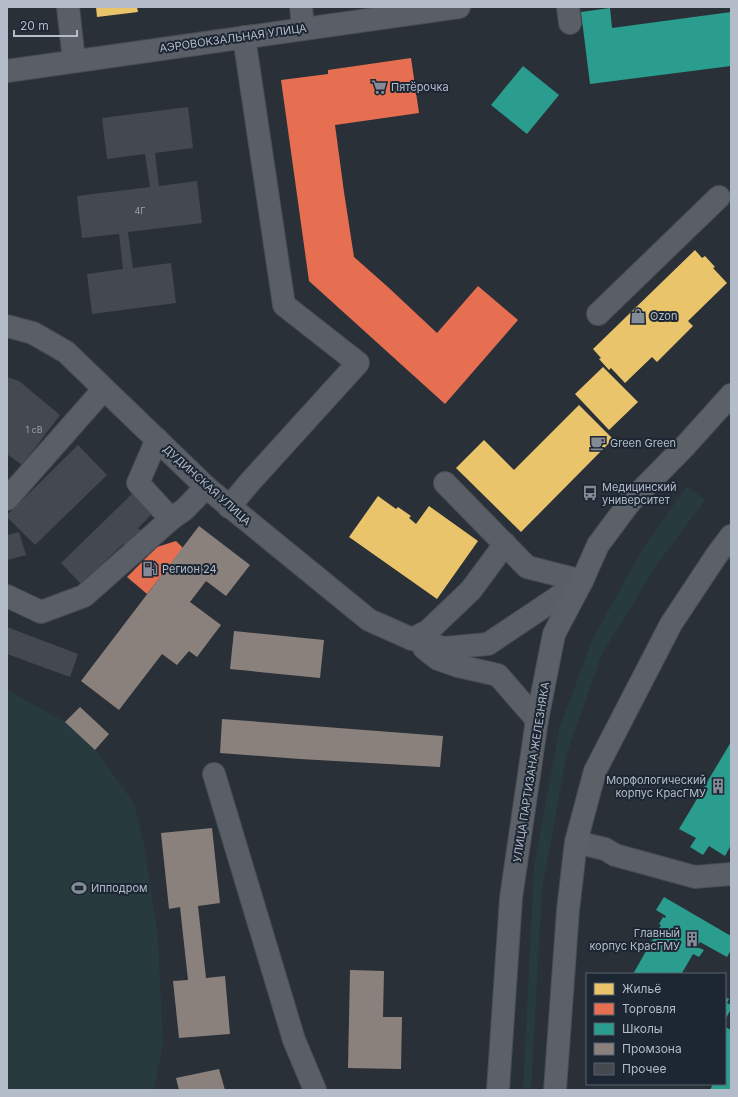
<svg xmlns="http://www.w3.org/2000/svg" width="738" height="1097" viewBox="0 0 738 1097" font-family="Inter,sans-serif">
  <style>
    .green { fill: #273a3e }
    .homes { fill: #e9c46a }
    .shops { fill: #e76f51 }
    .schools { fill: #2a9d8f }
    .industry { fill: #8a817c }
    .building { fill: #444950 }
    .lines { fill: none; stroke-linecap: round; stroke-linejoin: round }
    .minor-casing { stroke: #484c53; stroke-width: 24 }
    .major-casing { stroke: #484c55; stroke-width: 24 }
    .minor { stroke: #5a5e66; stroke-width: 22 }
    .major { stroke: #5c6168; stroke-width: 22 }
    .labels { text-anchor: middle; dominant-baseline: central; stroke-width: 4; stroke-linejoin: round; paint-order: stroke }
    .number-label { font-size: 9px; fill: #989fab }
    .street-label { font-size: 11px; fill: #b4bcc9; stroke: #1d2633 }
    .poi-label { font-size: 11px; fill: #b4bcc9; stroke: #1d2633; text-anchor: start }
  </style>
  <rect width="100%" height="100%" fill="#2a3038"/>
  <g class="green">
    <path d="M 687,486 L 705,500 L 656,566 L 602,654 L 567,753 L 542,890 L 531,1090 L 523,1090 L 534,866 L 559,730 L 591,642 L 642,550 Z"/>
    <path d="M 7,690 L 65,722 L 95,750 L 134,803 L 143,839 L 158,937 L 163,1044 L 154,1090 L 7,1090 Z"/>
  </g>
  <g class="homes">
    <path d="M 96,7 L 137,7 L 138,12 L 97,17 Z"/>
    <path d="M 695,250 L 702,258 L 705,256 L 715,267 L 713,268 L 727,283 L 688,321 L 693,326 L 657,362 L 652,357 L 625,383 L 611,368 L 609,370 L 599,359 L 601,358 L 593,349 Z"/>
    <path d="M 603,367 L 638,402 L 609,430 L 575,394 Z"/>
    <path d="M 579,405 L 613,439 L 521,532 L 456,468 L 484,440 L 514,470 Z"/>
    <path d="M 378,496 L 396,509 L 398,507 L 411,516 L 409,518 L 416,524 L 429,506 L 478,541 L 437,599 L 349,537 Z"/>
  </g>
  <g class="shops">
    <path d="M 411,58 L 419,113 L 335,125 L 344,192 L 354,257 L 389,288 L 437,333 L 478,286 L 518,320 L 445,404 L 309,281 L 281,80 L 328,74 L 328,70 Z"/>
    <path d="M 176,541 L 183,548 L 147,594 L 127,577 L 157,547 Z"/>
  </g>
  <g class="schools">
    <path d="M 610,8 L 612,28 L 731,12 L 731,66 L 590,84 L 581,12 Z"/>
    <path d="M 523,66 L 559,95 L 527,134 L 491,105 Z"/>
    <path d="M 731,742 L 731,845 L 725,856 L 709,846 L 703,855 L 690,847 L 696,838 L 679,829 Z"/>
    <path d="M 664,897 L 731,936 L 731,950 L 727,957 L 700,942 L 697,947 L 704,950 L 699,957 L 693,954 L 682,973 L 685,974 L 633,974 L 661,925 L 659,924 L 663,917 L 665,918 L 666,916 L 656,910 Z"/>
    <path d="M 725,997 L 729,999 L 727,1003 L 731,1005 L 731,1009 L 725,1020 Z"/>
    <path d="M 725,1027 L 731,1030 L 731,1090 L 710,1090 L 713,1084 L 725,1084 Z"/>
  </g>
  <g class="industry">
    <path d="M 199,526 L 250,565 L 226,596 L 206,581 L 190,602 L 221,625 L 197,657 L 189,651 L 177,665 L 162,654 L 119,710 L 81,681 Z"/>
    <path d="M 234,631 L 324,640 L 320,678 L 230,669 Z"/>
    <path d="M 80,707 L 109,734 L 95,750 L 65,722 Z"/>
    <path d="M 222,719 L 443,736 L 440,767 L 300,759 L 220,753 Z"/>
    <path d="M 212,828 L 220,903 L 198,906 L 206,978 L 225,976 L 230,1034 L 179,1038 L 173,981 L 188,980 L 180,907 L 169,909 L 161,833 Z"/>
    <path d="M 350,970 L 384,971 L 383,1017 L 402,1017 L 401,1069 L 348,1068 Z"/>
    <path d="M 219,1069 L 225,1090 L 179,1090 L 176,1078 Z"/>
  </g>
  <g class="building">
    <path d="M 188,107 L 193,148 L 155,153 L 159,186 L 197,181 L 202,223 L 128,232 L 133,268 L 171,263 L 176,303 L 92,314 L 87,274 L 123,269 L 119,234 L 82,238 L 77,196 L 150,187 L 145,154 L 107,159 L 102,118 Z"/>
    <path d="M 7,377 L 19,381 L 60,415 L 22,465 L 7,454 Z"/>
    <path d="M 78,445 L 107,475 L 35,545 L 7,517 L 7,515 Z"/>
    <path d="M 134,492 L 154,512 L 138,528 L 157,547 L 141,562 L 123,544 L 81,584 L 61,563 Z"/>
    <path d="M 19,532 L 26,555 L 7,560 L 7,535 Z"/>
    <path d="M 7,627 L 78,654 L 70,677 L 7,654 Z"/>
  </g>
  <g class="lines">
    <g class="minor-casing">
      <g id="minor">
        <path d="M 68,7 L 74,61"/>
        <path d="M 301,7 L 303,29"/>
        <path d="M 568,7 L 570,23"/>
        <path d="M 7,71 L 459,7"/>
        <path d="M 598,314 L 719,197"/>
        <path d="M 7,326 L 33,333 L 66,352 L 206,487 L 369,620 L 412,639 L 444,648 L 488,644 L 582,581"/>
        <path d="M 157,439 L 138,483 L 171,519"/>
        <path d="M 445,483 L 527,567 L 582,581"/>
        <path d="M 7,499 L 104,389"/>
        <path d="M 229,507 L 250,482 L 358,363 L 284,305 L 244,37"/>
        <path d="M 7,596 L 41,612 L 84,596 L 171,519 L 185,509 L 206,487"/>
        <path d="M 412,639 L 428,631 L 471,590 L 505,544"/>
        <path d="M 424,648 L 438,659 L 458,666 L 498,675 L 537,720"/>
        <path d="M 214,774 L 294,1040 L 315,1090"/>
        <path d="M 576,842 L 605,849 L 615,855 L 695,877 L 731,874"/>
      </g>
    </g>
    <g class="major-casing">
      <g id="major">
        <path d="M 498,1090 L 511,898 L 537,720 L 554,634 L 582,581 L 598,545 L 630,502 L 686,445 L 731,395"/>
        <path d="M 555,1090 L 568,910 L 576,842 L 595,771 L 671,624 L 716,556 L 731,536"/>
      </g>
    </g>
    <use href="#minor" class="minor"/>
    <use href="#major" class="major"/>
  </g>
  <defs>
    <g id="supermarket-bare" transform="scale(1.2)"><path d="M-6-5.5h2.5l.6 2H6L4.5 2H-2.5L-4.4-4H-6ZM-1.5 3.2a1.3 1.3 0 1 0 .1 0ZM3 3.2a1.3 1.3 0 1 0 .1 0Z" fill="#848b96" stroke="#1d2633" stroke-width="2.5" paint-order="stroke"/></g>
    <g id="shop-bare" transform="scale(1.2)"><path d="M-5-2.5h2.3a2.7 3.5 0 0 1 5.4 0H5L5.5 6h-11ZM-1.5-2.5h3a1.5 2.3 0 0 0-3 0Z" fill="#848b96" stroke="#1d2633" stroke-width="2.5" paint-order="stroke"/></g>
    <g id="cafe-bare" transform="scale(1.2)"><path d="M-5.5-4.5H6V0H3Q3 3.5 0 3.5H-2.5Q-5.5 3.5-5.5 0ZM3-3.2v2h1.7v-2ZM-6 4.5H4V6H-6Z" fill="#848b96" stroke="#1d2633" stroke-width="2.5" paint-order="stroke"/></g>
    <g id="bus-bare" transform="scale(1.2)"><path d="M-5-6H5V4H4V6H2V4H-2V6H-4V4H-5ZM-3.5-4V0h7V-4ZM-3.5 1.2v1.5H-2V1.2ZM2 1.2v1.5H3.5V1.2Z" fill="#848b96" stroke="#1d2633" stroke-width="2.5" paint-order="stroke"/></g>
    <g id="fuel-bare" transform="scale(1.2)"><path d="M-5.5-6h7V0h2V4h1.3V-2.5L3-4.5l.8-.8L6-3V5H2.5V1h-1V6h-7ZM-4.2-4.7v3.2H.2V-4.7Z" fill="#848b96" stroke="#1d2633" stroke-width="2.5" paint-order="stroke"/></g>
    <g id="building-bare" transform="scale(1.2)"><path d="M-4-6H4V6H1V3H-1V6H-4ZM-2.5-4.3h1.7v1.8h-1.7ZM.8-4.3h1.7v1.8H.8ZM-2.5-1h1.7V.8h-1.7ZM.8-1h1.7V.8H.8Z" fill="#848b96" stroke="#1d2633" stroke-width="2.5" paint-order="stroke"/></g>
    <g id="stadium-bare" transform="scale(1.2)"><path d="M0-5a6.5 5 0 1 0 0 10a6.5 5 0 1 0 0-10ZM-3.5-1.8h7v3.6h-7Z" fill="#848b96" stroke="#1d2633" stroke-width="2.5" paint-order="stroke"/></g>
  </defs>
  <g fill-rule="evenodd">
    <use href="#supermarket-bare" x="379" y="87"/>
    <use href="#shop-bare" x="638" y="316"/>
    <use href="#cafe-bare" x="598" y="443"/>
    <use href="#bus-bare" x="590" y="493"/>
    <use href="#fuel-bare" x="150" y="569"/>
    <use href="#building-bare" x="718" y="786"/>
    <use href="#stadium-bare" x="79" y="888"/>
    <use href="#building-bare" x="692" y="939"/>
  </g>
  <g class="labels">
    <g class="number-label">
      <text x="140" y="210">4Г</text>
      <text x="34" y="429">1 сВ</text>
    </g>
    <g class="street-label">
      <text transform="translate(233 38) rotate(-8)">АЭРОВОКЗАЛЬНАЯ УЛИЦА</text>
      <text transform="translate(207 485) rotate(42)">ДУДИНСКАЯ УЛИЦА</text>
      <text transform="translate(531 772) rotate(-81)">УЛИЦА ПАРТИЗАНА ЖЕЛЕЗНЯКА</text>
    </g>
    <g class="poi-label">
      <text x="391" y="87">Пятёрочка</text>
      <text x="650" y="316">Ozon</text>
      <text x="610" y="443">Green Green</text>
      <text x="602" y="487">Медицинский<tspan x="602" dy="13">университет</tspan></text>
      <text x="162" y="569">Регион 24</text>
      <text x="706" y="780" text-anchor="end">Морфологический<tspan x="706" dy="13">корпус КрасГМУ</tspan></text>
      <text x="91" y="888">Ипподром</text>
      <text x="680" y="933" text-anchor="end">Главный<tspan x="680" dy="13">корпус КрасГМУ</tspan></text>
    </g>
  </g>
  <rect width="738" height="1097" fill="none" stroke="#b4bcc9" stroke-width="16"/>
  <rect x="586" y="973" width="140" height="112" fill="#1d2633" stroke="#59626f"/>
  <rect x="594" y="983" width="20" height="12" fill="#e9c46a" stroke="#59626f"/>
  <text x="622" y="993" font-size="12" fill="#b4bcc9">Жильё</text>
  <rect x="594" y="1003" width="20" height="12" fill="#e76f51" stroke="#59626f"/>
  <text x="622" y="1013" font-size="12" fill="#b4bcc9">Торговля</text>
  <rect x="594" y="1023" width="20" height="12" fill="#2a9d8f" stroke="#59626f"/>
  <text x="622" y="1033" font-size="12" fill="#b4bcc9">Школы</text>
  <rect x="594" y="1043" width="20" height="12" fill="#8a817c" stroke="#59626f"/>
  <text x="622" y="1053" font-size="12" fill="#b4bcc9">Промзона</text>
  <rect x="594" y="1063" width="20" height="12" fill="#444950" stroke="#59626f"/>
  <text x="622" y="1073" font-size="12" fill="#b4bcc9">Прочее</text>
  <path d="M14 30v6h63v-6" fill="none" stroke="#b4bcc9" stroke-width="2"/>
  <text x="20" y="30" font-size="12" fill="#b4bcc9" stroke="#1d2633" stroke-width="3" paint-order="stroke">20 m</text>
</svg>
